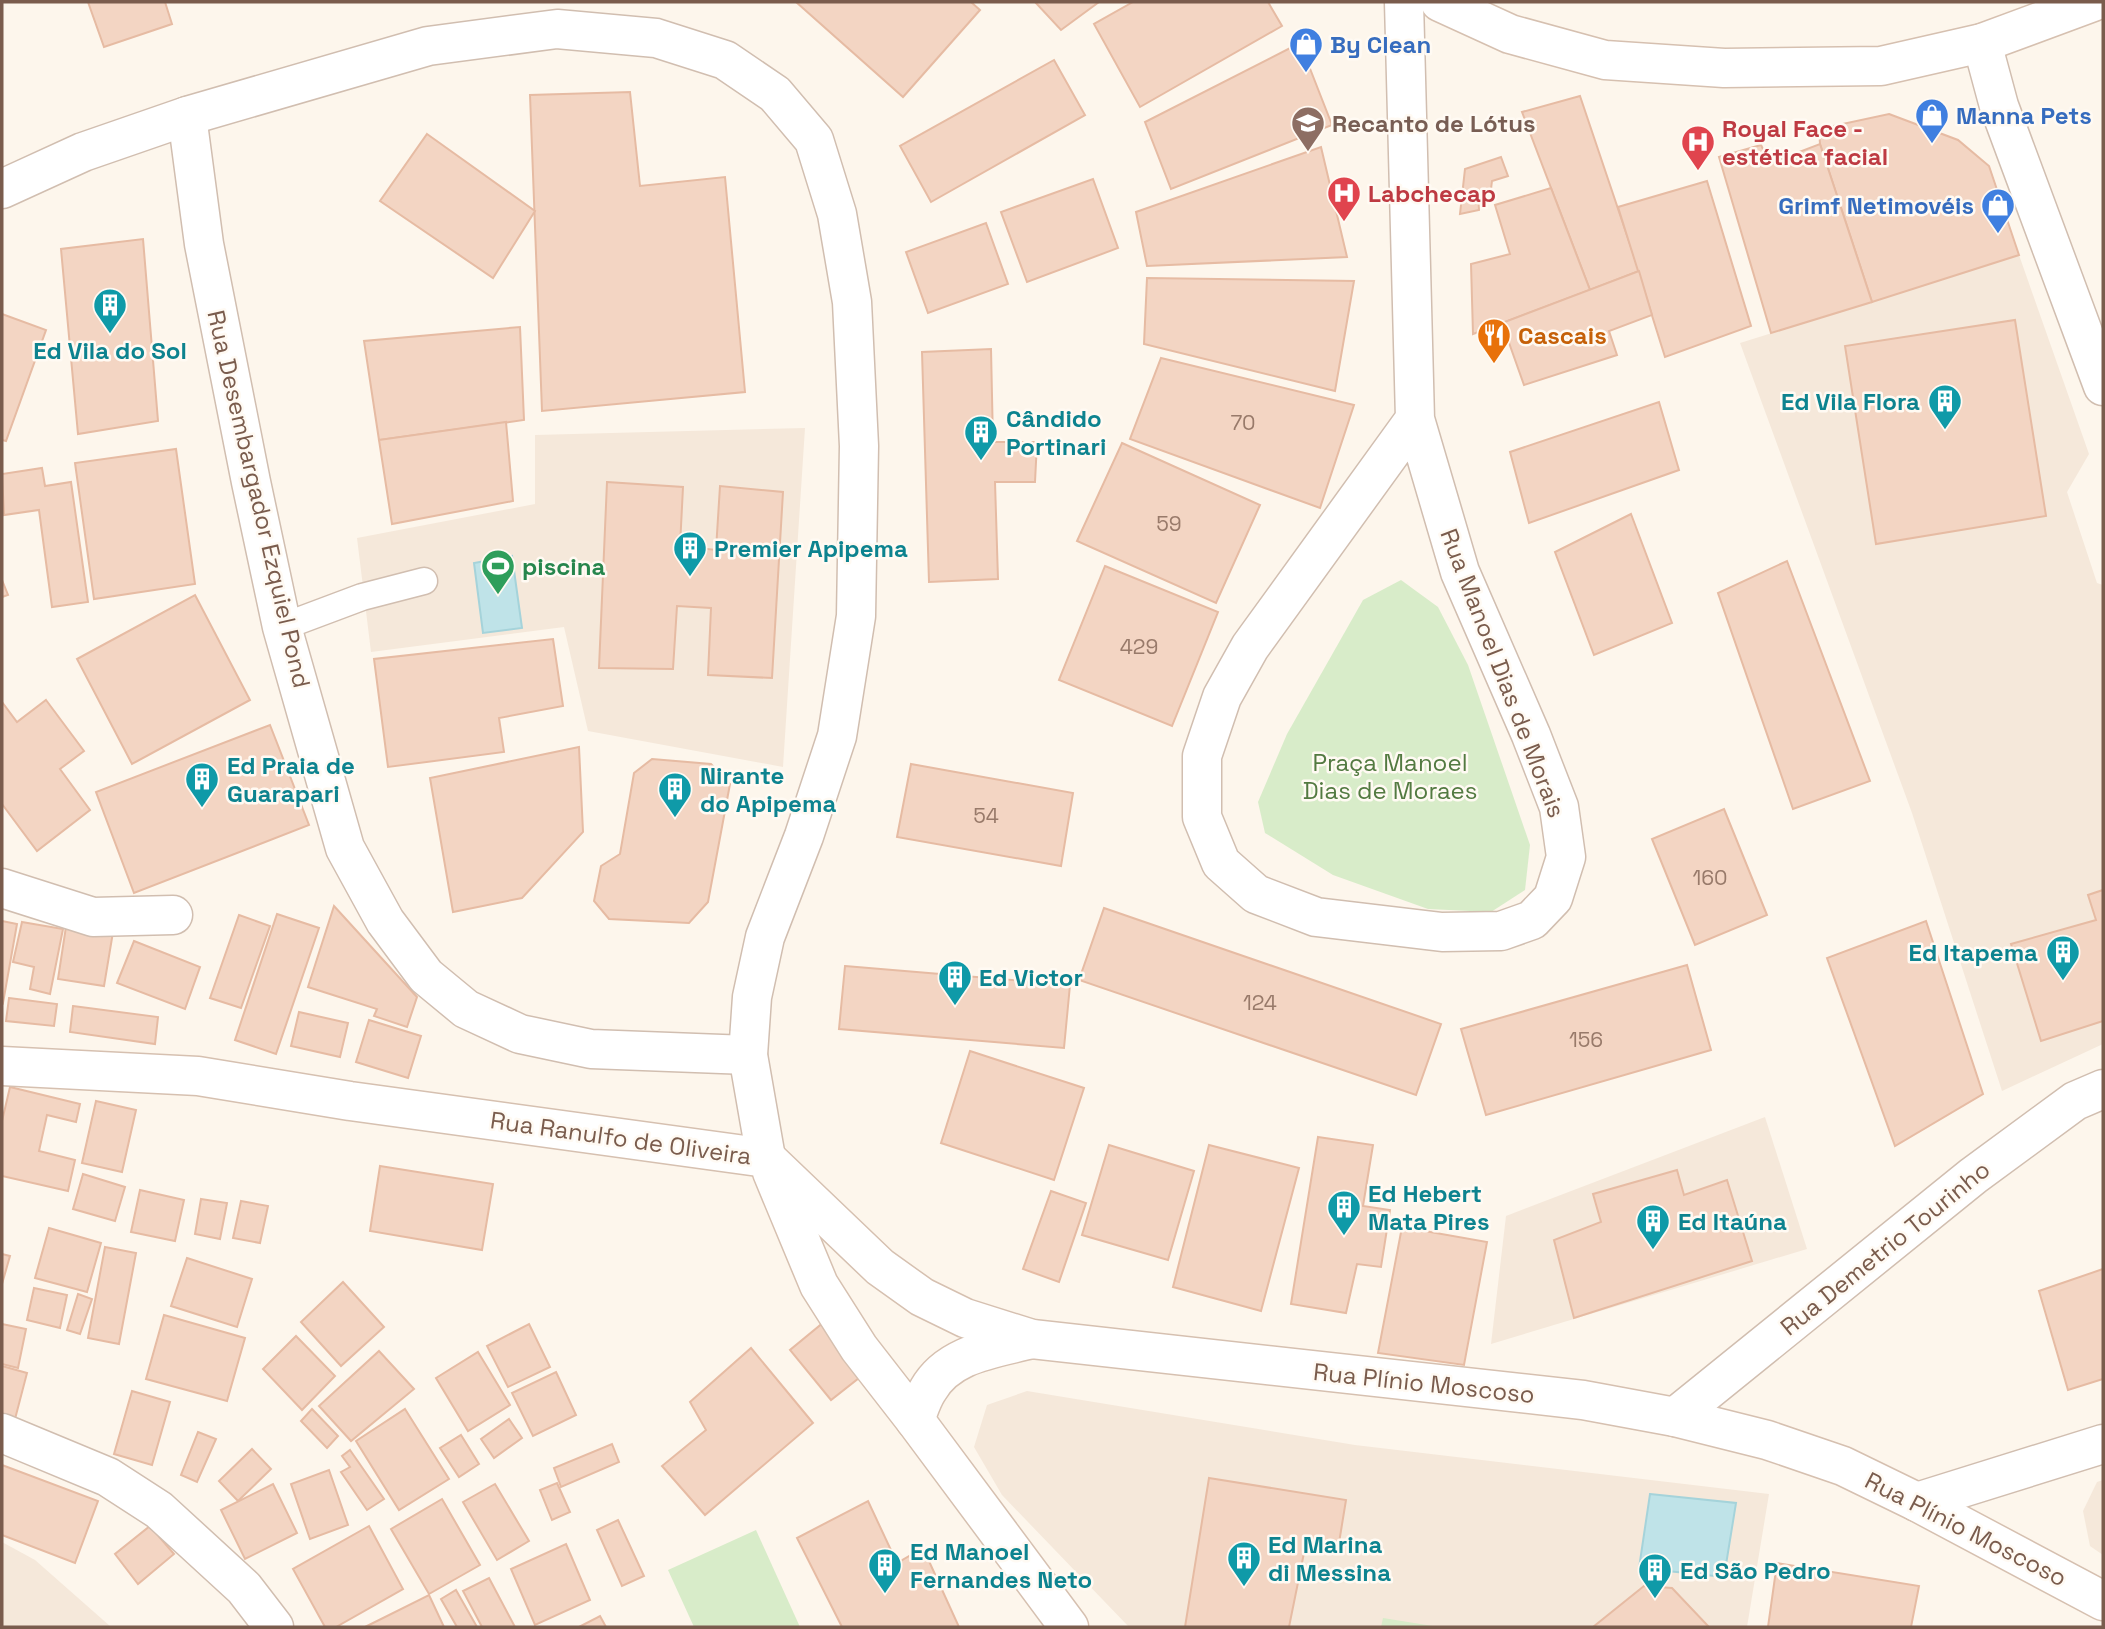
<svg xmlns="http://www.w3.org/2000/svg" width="2105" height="1629" viewBox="0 0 2105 1629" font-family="'Space Grotesk',sans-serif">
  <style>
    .residential { fill: #f5e8da }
    .green { fill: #d8ecc9 }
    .water { fill: #bfe3e8; stroke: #a5d3da; stroke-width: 2 }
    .building { fill: #f3d5c3; stroke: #e6bba3; stroke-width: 2 }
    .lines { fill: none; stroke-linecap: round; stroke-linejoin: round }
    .lane-casing { stroke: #d1beb0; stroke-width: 29 }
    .street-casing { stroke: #d1beb0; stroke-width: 41 }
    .secondary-casing { stroke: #d6c0b0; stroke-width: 41 }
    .lane { stroke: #fff; stroke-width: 26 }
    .street { stroke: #fff; stroke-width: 38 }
    .secondary { stroke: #fff; stroke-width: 38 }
    .labels { text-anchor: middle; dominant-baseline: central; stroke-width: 5; stroke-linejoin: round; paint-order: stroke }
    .number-label { font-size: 21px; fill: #987a6a }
    .shop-label { font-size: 24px; font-weight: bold; fill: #366cbe; stroke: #fffaf3; text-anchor: start }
    .education-label { font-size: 24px; font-weight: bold; fill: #785e54; stroke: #fffaf3; text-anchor: start }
    .health-label { font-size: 24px; font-weight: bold; fill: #be3a42; stroke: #fffaf3; text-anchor: start }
    .food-label { font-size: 24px; font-weight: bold; fill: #c56008; stroke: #fffaf3; text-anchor: start }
    .culture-label { font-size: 24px; font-weight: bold; fill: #0d838f; stroke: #fffaf3; text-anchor: start }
    .street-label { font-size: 24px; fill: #7a5c4d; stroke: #fffaf3 }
    .leisure-label { font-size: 24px; font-weight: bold; fill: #27864d; stroke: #fffaf3; text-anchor: start }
    .park-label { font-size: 24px; fill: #537a41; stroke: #fffaf3 }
  </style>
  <rect width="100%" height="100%" fill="#fdf6ec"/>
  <g class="residential">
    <path d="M 2019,255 L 2089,454 L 2067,492 L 2097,583 L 2103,585 L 2103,1044 L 2002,1091 L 1912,813 L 1740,343 Z"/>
    <path d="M 805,428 L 783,767 L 588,731 L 564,627 L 371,652 L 357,538 L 535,504 L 535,435 Z"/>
    <path d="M 1765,1117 L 1807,1249 L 1491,1344 L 1506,1216 Z"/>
    <path d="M 1027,1391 L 1355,1445 L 1769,1494 L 1747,1627 L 1129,1627 L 1002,1495 L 974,1447 L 987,1405 Z"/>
    <path d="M 2103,1480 L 2103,1555 L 2090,1546 L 2083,1511 L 2097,1482 Z"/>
    <path d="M 2,1542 L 35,1560 L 111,1627 L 2,1627 Z"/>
  </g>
  <g class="green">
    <path d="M 1401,580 L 1438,607 L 1468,665 L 1530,845 L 1525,890 L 1491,912 L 1428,909 L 1333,875 L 1265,833 L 1258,802 L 1287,734 L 1363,600 Z"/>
    <path d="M 756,1530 L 800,1627 L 694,1627 L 668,1570 Z"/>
    <path d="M 1383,1618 L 1439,1627 L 1381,1627 Z"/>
  </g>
  <g class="water">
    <path d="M 512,556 L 522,628 L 483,633 L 474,563 Z"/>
    <path d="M 1650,1494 L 1736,1503 L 1724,1577 L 1639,1568 Z"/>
  </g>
  <g class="building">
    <path d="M 88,2 L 165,2 L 172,24 L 104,47 Z"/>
    <path d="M 796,2 L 971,2 L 980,10 L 903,97 Z"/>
    <path d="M 1035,2 L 1099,2 L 1061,30 Z"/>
    <path d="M 1133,2 L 1268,2 L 1282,26 L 1140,107 L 1094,24 Z"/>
    <path d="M 1300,43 L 1332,125 L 1171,189 L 1145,122 Z"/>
    <path d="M 1054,60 L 1085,115 L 931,202 L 900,146 Z"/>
    <path d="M 630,92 L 640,186 L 725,177 L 745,392 L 542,411 L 530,95 Z"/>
    <path d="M 1580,96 L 1639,271 L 1590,290 L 1522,112 Z"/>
    <path d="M 1889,114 L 1958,140 L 1989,166 L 2019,255 L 1872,302 L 1820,144 L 1819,129 Z"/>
    <path d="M 427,134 L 535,211 L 493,278 L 380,201 Z"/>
    <path d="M 1820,144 L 1872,302 L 1771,333 L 1719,157 L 1761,145 L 1770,163 Z"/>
    <path d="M 1321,147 L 1347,257 L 1147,266 L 1136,212 Z"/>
    <path d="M 1501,157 L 1508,176 L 1492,181 L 1491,189 L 1478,193 L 1479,210 L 1460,214 L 1465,169 Z"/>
    <path d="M 1093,179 L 1118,248 L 1027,282 L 1001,212 Z"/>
    <path d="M 1707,181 L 1751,326 L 1665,357 L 1618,207 Z"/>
    <path d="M 1551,188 L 1590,290 L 1473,334 L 1471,264 L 1510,254 L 1495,205 Z"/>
    <path d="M 986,223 L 1008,284 L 928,313 L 906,252 Z"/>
    <path d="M 143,239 L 158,421 L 78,434 L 61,249 Z"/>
    <path d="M 1639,271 L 1652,315 L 1609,331 L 1617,355 L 1524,385 L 1502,323 Z"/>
    <path d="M 1147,278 L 1354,281 L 1335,391 L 1144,344 Z"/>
    <path d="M 2,314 L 46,330 L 6,441 L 2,440 Z"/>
    <path d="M 2015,320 L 2046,516 L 1876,544 L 1845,346 Z"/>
    <path d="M 520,327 L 524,420 L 379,440 L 364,341 Z"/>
    <path d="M 991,349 L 993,442 L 1037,442 L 1035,482 L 995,482 L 998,579 L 929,582 L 922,352 Z"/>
    <path d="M 1161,358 L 1354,405 L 1320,508 L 1130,439 Z"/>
    <path d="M 1659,402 L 1679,470 L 1529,523 L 1510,452 Z"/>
    <path d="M 506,422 L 513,501 L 392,524 L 379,440 Z"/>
    <path d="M 1122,443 L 1260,505 L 1216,603 L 1077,541 Z"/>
    <path d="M 176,449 L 195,584 L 94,599 L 75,463 Z"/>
    <path d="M 42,468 L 45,486 L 71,482 L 88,602 L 52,607 L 39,510 L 4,515 L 2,474 Z"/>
    <path d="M 607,482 L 683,487 L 680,546 L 716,550 L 720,486 L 783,492 L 772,678 L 708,675 L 711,608 L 677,606 L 673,669 L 599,668 Z"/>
    <path d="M 1631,514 L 1672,623 L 1594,655 L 1555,552 Z"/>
    <path d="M 1787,561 L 1870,781 L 1793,809 L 1718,593 Z"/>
    <path d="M 1105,566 L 1218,612 L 1172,726 L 1059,680 Z"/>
    <path d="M 2,580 L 8,595 L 2,597 Z"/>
    <path d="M 195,595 L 250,700 L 132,764 L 77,659 Z"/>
    <path d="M 553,639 L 563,706 L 499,718 L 504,752 L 388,767 L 374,659 Z"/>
    <path d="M 46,700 L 84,751 L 60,769 L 90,810 L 37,851 L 2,804 L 2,702 L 17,722 Z"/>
    <path d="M 270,725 L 309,825 L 134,893 L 96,792 Z"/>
    <path d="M 579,747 L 583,832 L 522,898 L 453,912 L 430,778 Z"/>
    <path d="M 652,759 L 711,764 L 730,784 L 708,902 L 689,923 L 609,919 L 594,901 L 601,866 L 620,854 L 634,773 Z"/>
    <path d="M 911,764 L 1073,793 L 1061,866 L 897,837 Z"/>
    <path d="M 1724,809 L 1767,915 L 1695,945 L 1652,839 Z"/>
    <path d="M 2103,890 L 2103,1021 L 2041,1041 L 2011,944 L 2096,920 L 2088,895 Z"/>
    <path d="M 334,906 L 417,997 L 407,1027 L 374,1016 L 377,1009 L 308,987 Z"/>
    <path d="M 1104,908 L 1441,1024 L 1416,1095 L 1079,980 Z"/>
    <path d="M 277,914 L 319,928 L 276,1054 L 235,1040 Z"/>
    <path d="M 239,915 L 270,926 L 241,1008 L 210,998 Z"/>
    <path d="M 67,920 L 114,926 L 104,986 L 58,979 Z"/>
    <path d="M 2,921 L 17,924 L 3,1003 L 2,1002 Z"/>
    <path d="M 1926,921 L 1983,1094 L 1895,1146 L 1827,958 Z"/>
    <path d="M 22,922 L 63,929 L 50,994 L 30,989 L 34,967 L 13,962 Z"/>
    <path d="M 134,941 L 200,967 L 185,1009 L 117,983 Z"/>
    <path d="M 1687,965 L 1711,1050 L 1486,1115 L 1461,1029 Z"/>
    <path d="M 845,966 L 1070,985 L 1064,1048 L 839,1029 Z"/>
    <path d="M 9,998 L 57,1004 L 54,1026 L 6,1021 Z"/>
    <path d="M 73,1006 L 158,1017 L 155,1044 L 70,1032 Z"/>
    <path d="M 299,1012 L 348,1023 L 340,1057 L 291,1046 Z"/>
    <path d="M 369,1020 L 421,1036 L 408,1078 L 356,1062 Z"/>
    <path d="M 970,1051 L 1084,1088 L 1054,1180 L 941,1143 Z"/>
    <path d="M 10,1087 L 80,1104 L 76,1122 L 47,1115 L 39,1151 L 75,1160 L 68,1191 L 2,1176 L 2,1121 Z"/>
    <path d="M 96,1101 L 136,1110 L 122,1172 L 82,1163 Z"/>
    <path d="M 1318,1137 L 1373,1145 L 1363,1206 L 1390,1210 L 1381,1267 L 1357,1264 L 1346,1313 L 1291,1304 Z"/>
    <path d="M 1109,1145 L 1194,1171 L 1168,1260 L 1082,1235 Z"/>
    <path d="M 1209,1145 L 1299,1168 L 1261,1311 L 1173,1287 Z"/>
    <path d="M 380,1166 L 493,1184 L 482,1250 L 370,1231 Z"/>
    <path d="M 1677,1170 L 1684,1195 L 1727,1180 L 1752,1261 L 1574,1318 L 1554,1240 L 1601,1222 L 1593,1194 Z"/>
    <path d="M 83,1174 L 125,1187 L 115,1221 L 73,1209 Z"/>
    <path d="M 140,1190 L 184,1200 L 175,1241 L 131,1232 Z"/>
    <path d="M 1051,1191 L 1086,1203 L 1059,1282 L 1023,1269 Z"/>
    <path d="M 201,1199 L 227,1203 L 220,1239 L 195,1234 Z"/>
    <path d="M 241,1201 L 268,1206 L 260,1243 L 233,1238 Z"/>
    <path d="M 1402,1227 L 1487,1242 L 1464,1365 L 1378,1353 Z"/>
    <path d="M 49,1228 L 101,1243 L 87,1292 L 35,1278 Z"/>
    <path d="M 105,1247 L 136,1253 L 119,1344 L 88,1338 Z"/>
    <path d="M 2,1254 L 10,1256 L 2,1284 Z"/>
    <path d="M 187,1258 L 252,1279 L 237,1327 L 171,1306 Z"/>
    <path d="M 2103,1269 L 2103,1379 L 2068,1390 L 2039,1291 Z"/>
    <path d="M 343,1282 L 384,1327 L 341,1366 L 301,1322 Z"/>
    <path d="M 34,1288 L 67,1295 L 60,1328 L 27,1320 Z"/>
    <path d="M 78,1294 L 92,1299 L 80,1334 L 67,1330 Z"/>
    <path d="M 164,1315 L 245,1338 L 227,1401 L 146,1379 Z"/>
    <path d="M 824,1322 L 864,1374 L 831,1400 L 790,1350 Z"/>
    <path d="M 2,1324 L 26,1329 L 18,1368 L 2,1364 Z"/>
    <path d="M 529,1324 L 550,1367 L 508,1387 L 487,1346 Z"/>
    <path d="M 296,1336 L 335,1376 L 302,1410 L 263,1369 Z"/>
    <path d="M 751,1348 L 813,1423 L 705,1515 L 662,1466 L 706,1430 L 690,1402 Z"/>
    <path d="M 379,1351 L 414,1389 L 351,1441 L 319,1406 Z"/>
    <path d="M 478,1352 L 510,1405 L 468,1431 L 436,1378 Z"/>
    <path d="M 2,1366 L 27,1373 L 15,1419 L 2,1415 Z"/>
    <path d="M 556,1372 L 576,1415 L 533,1436 L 512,1393 Z"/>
    <path d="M 132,1391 L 170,1402 L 152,1465 L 114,1454 Z"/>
    <path d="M 312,1409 L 338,1436 L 327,1448 L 301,1421 Z"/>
    <path d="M 405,1409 L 449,1479 L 399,1510 L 356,1441 Z"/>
    <path d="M 509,1419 L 522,1438 L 494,1458 L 481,1439 Z"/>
    <path d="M 198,1432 L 216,1439 L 197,1482 L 181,1475 Z"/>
    <path d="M 461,1435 L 479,1464 L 459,1477 L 440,1448 Z"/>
    <path d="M 612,1444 L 619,1462 L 561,1487 L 554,1468 Z"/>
    <path d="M 252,1449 L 271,1469 L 238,1501 L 219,1481 Z"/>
    <path d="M 350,1450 L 384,1499 L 367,1510 L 341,1472 L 350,1467 L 342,1456 Z"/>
    <path d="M 2,1465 L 98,1501 L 75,1563 L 2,1535 Z"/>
    <path d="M 329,1470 L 348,1525 L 310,1539 L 291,1484 Z"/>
    <path d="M 1209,1478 L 1346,1500 L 1338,1549 L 1306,1543 L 1289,1627 L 1185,1627 Z"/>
    <path d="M 557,1483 L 570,1512 L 552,1520 L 540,1490 Z"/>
    <path d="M 273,1484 L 297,1533 L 245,1559 L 221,1510 Z"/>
    <path d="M 495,1484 L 529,1541 L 497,1560 L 463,1502 Z"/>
    <path d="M 442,1499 L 480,1565 L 429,1594 L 391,1529 Z"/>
    <path d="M 868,1501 L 897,1563 L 923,1548 L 959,1627 L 842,1627 L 797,1538 Z"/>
    <path d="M 618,1520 L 644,1576 L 622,1586 L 597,1530 Z"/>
    <path d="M 150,1526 L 174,1554 L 138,1584 L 115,1554 Z"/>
    <path d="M 369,1526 L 403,1589 L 336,1627 L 325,1627 L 293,1569 Z"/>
    <path d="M 566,1544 L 590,1600 L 535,1625 L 511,1569 Z"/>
    <path d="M 1777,1563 L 1919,1586 L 1911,1627 L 1768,1627 Z"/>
    <path d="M 489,1578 L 515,1627 L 482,1627 L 463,1591 Z"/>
    <path d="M 1644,1586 L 1672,1588 L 1709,1627 L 1593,1627 Z"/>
    <path d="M 456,1590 L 477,1627 L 457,1627 L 441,1599 Z"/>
    <path d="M 429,1595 L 444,1627 L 365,1627 Z"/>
    <path d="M 600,1616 L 606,1627 L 579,1627 Z"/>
  </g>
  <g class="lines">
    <g class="lane-casing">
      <path id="lane" d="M 282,627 L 362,597 L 424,581"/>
    </g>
    <g class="street-casing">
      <g id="street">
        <path d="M 1404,2 L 1415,419 L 1460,572 L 1531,735 L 1559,807 L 1566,857 L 1553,898 L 1532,920 L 1501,931 L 1442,932 L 1316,917 L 1256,894 L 1221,863 L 1202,817 L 1202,756 L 1222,697 L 1250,647 L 1415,419"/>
        <path d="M 1982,43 L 1999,106 L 2103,386"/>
        <path d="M 187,116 L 204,244 L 251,482 L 282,627 L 345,848 L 385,921 L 426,976 L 466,1009 L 520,1034 L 591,1049 L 748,1055"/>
        <path d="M 2,189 L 83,152 L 187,116 L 428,46 L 557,29 L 656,38 L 725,60 L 775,94 L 814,140 L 837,214 L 852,302 L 859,446 L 856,616 L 837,736 L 804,836 L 765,937 L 752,997 L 748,1055 L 766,1158"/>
        <path d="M 2,888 L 93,917 L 173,915"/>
        <path d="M 1675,1417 L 1973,1176 L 2075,1101 L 2103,1089"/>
        <path d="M 2,1433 L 108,1477 L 159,1510 L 244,1588 L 274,1627"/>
        <path d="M 1917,1502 L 2103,1444"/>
      </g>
    </g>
    <g class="secondary-casing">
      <g id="secondary">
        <path d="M 1440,2 L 1510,34 L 1605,60 L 1724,68 L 1881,66 L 1982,43 L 2093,2"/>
        <path d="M 2,1066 L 198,1076 L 350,1101 L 766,1158"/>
        <path d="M 766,1158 L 880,1267 L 922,1297 L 965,1318 L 1032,1339 L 1583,1400 L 1675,1417 L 1767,1440 L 1843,1466 L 1917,1502 L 2103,1601"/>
        <path d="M 772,1172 L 819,1285 L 859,1348 L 915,1420 L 1069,1627"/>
        <path d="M 915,1420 C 919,1410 922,1399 928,1390 C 949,1353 994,1349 1032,1339"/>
      </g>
    </g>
    <use href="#lane" class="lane"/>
    <use href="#street" class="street"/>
    <use href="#secondary" class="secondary"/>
  </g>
  <defs>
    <g id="shop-pin" transform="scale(1.75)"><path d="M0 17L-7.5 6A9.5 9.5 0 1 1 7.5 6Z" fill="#3f7fe0" stroke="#fffaf3"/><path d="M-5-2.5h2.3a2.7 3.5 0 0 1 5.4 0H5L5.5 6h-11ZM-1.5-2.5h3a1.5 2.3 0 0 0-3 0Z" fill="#fff"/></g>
    <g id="school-pin" transform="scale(1.75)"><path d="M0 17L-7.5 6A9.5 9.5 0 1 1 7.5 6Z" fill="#8d6e63" stroke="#fffaf3"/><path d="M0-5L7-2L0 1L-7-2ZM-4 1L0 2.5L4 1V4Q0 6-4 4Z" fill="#fff"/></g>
    <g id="hospital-pin" transform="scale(1.75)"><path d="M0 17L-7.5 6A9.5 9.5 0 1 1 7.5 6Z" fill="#e0444e" stroke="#fffaf3"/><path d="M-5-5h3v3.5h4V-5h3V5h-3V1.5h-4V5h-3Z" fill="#fff"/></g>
    <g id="building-pin" transform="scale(1.75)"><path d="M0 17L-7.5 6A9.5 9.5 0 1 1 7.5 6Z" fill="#0f9aa8" stroke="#fffaf3"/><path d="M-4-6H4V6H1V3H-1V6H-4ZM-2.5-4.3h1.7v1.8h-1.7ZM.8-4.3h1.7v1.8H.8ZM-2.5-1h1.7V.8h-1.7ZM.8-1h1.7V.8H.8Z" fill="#fff"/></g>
    <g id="restaurant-pin" transform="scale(1.75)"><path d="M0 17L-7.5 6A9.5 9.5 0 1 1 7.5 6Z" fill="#e8710a" stroke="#fffaf3"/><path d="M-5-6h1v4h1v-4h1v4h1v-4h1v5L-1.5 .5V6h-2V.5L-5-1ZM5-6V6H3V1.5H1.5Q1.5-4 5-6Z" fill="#fff"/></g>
    <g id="stadium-pin" transform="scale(1.75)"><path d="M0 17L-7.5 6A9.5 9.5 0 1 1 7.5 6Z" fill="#2e9e5b" stroke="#fffaf3"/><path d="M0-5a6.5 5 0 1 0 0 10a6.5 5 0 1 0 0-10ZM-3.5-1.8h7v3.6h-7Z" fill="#fff"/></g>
  </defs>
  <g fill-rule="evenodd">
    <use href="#shop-pin" x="1306" y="44"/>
    <use href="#shop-pin" x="1932" y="115"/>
    <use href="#school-pin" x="1308" y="123"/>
    <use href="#hospital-pin" x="1698" y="142"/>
    <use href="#hospital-pin" x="1344" y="193"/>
    <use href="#shop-pin" x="1998" y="205"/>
    <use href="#building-pin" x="110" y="305"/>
    <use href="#restaurant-pin" x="1494" y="335"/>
    <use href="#building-pin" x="1945" y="401"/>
    <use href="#building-pin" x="981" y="432"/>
    <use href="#building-pin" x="690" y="548"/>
    <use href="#stadium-pin" x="498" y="566"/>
    <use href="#building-pin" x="202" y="779"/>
    <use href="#building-pin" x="675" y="789"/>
    <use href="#building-pin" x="2063" y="952"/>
    <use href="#building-pin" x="955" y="977"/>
    <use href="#building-pin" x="1344" y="1207"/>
    <use href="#building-pin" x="1653" y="1221"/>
    <use href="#building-pin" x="1244" y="1558"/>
    <use href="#building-pin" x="885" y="1565"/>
    <use href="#building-pin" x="1655" y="1570"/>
  </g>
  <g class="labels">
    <g class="number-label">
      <text x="1243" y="422">70</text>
      <text x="1169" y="523">59</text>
      <text x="1139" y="646">429</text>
      <text x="986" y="815">54</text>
      <text x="1710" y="877">160</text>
      <text x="1260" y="1002">124</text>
      <text x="1586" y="1039">156</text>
    </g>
    <g class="shop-label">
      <text x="1330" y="44">By Clean</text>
      <text x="1956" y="115">Manna Pets</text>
      <text x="1974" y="205" text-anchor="end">Grimf Netimovéis</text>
    </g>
    <g class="education-label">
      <text x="1332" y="123">Recanto de Lótus</text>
    </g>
    <g class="health-label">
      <text x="1722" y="128">Royal Face -<tspan x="1722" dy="28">estética facial</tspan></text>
      <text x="1368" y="193">Labchecap</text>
    </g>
    <g class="food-label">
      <text x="1518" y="335">Cascais</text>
    </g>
    <g class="culture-label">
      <text x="110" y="350" text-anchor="middle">Ed Vila do Sol</text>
      <text x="1920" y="401" text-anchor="end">Ed Vila Flora</text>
      <text x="1006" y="418">Cândido<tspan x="1006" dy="28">Portinari</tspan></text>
      <text x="714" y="548">Premier Apipema</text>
      <text x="227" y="765">Ed Praia de<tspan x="227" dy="28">Guarapari</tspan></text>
      <text x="700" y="775">Nirante<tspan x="700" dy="28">do Apipema</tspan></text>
      <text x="2038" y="952" text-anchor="end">Ed Itapema</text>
      <text x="979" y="977">Ed Victor</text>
      <text x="1368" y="1193">Ed Hebert<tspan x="1368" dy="28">Mata Pires</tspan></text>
      <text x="1678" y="1221">Ed Itaúna</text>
      <text x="1268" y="1544">Ed Marina<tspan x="1268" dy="28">di Messina</tspan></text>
      <text x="910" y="1551">Ed Manoel<tspan x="910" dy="28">Fernandes Neto</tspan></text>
      <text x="1680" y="1570">Ed São Pedro</text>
    </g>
    <g class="street-label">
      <text transform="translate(259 499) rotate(77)">Rua Desembargador Ezquiel Pond</text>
      <text transform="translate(1503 673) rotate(69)">Rua Manoel Dias de Morais</text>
      <text transform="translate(621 1138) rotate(8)">Rua Ranulfo de Oliveira</text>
      <text transform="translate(1885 1248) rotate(-39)">Rua Demetrio Tourinho</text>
      <text transform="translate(1424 1383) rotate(6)">Rua Plínio Moscoso</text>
      <text transform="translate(1966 1529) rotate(27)">Rua Plínio Moscoso</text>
    </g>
    <g class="leisure-label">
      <text x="522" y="566">piscina</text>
    </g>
    <g class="park-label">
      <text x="1390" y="762">Praça Manoel<tspan x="1390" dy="28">Dias de Moraes</tspan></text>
    </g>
  </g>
  <rect width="2105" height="1629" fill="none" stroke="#7a5c4d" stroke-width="7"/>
</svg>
